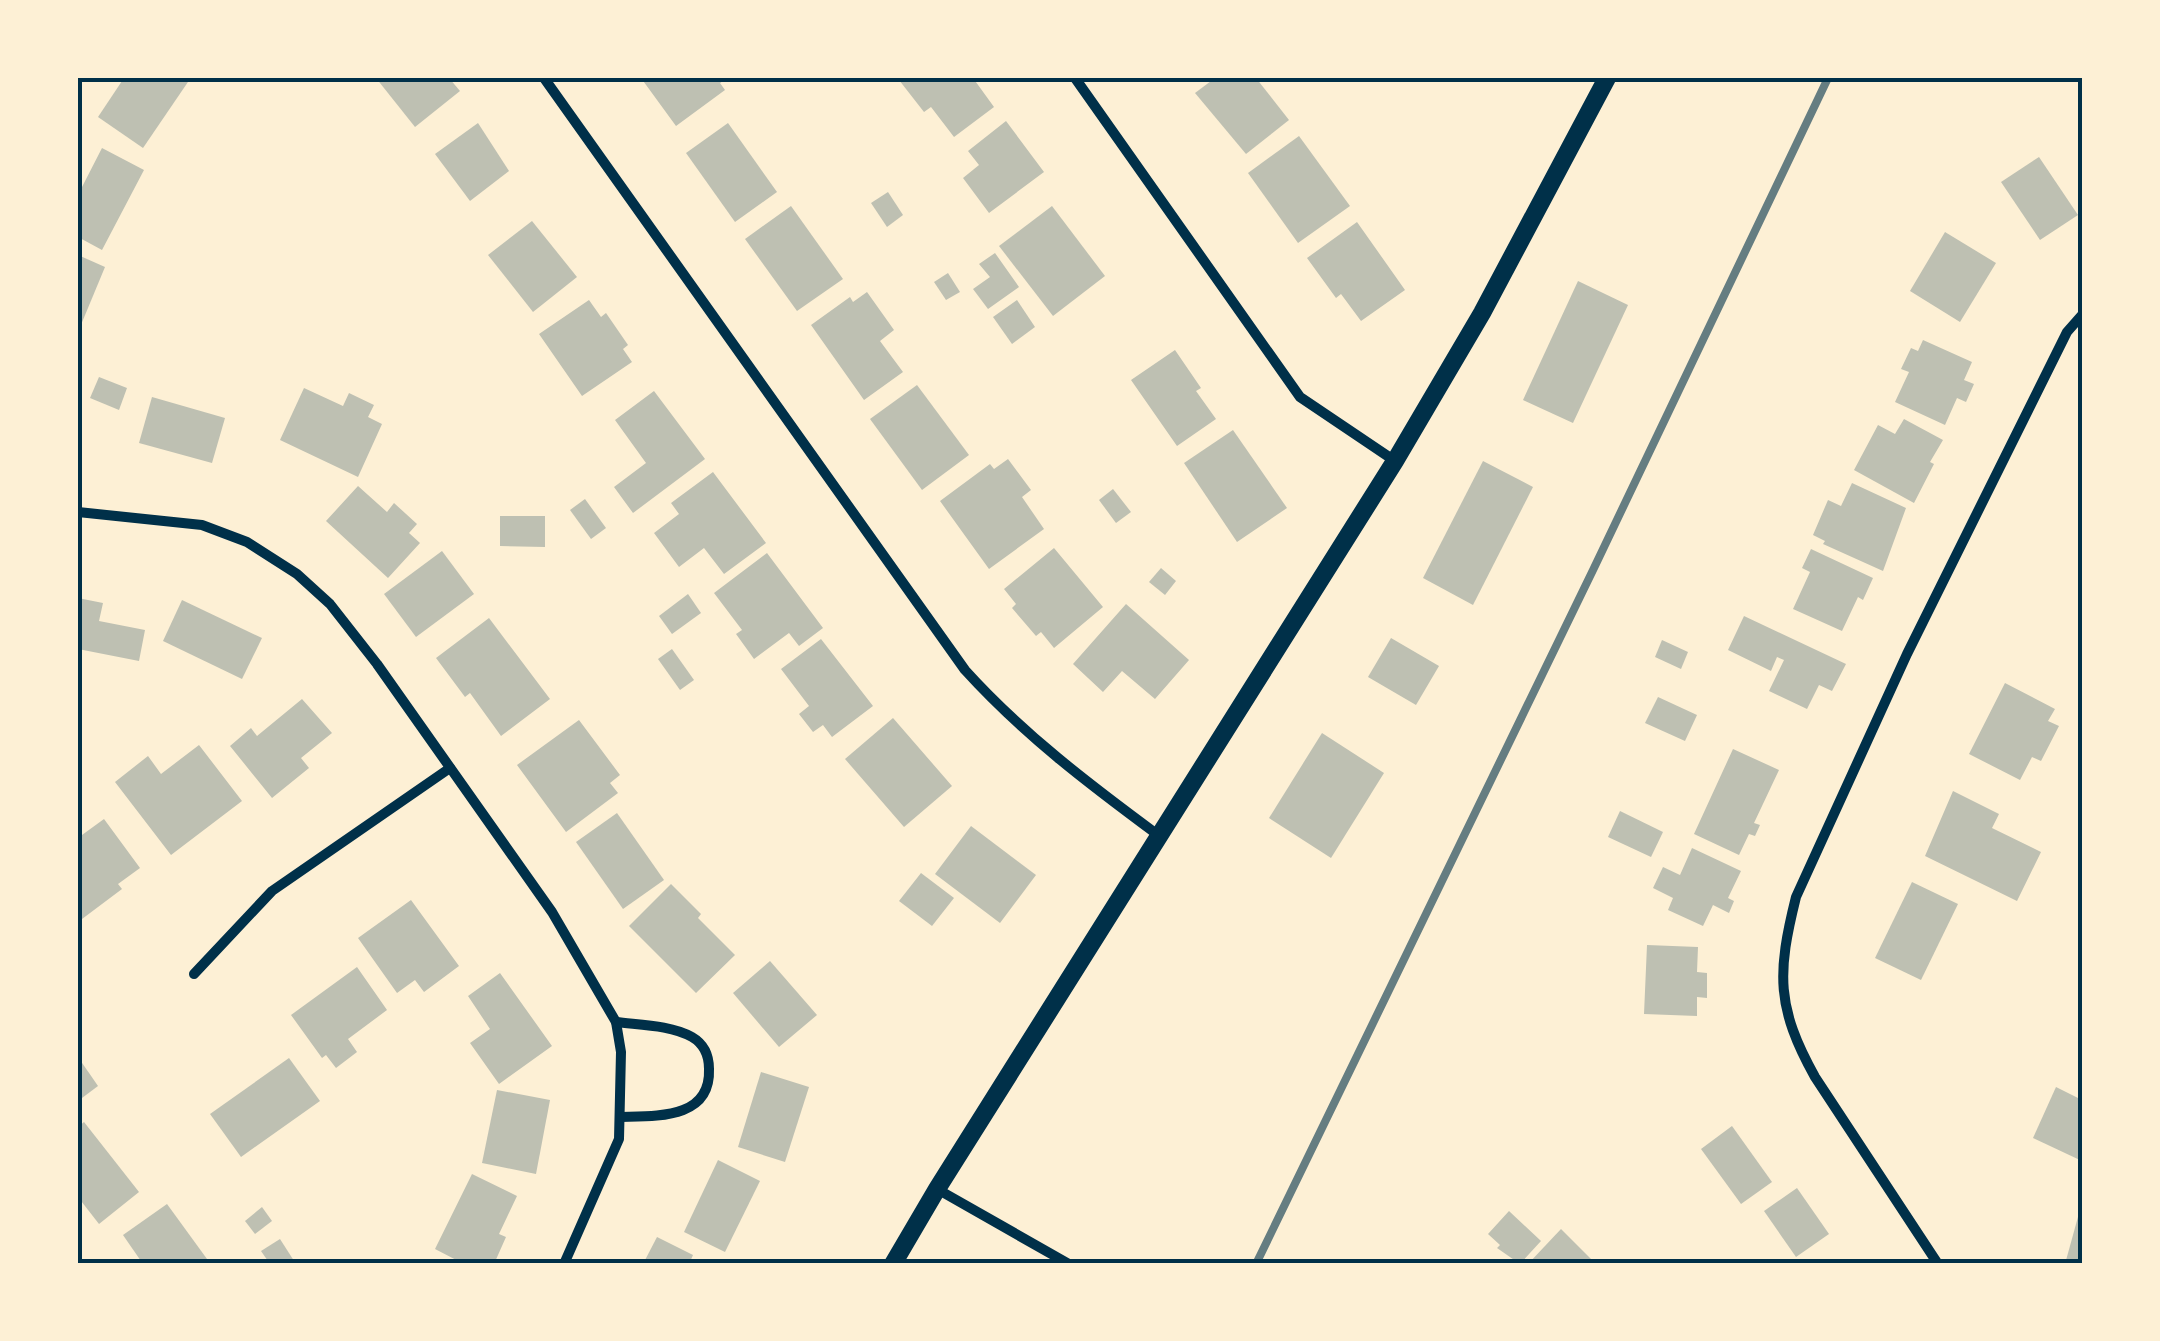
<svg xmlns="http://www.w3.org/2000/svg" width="2160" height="1341" viewBox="0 0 2160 1341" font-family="Figtree,sans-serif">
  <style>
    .building { fill: #bec0b2 }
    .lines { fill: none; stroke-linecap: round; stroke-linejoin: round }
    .minor { stroke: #003049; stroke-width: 10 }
    .tertiary { stroke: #003049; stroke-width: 18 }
    .rail { stroke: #657d81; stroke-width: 8 }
    .neatline { fill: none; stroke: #003049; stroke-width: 4 }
  </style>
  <rect width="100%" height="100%" fill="#fdf0d5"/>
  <g class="building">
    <path d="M 124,78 L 190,79 L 143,148 L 98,117 Z"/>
    <path d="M 376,78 L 449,78 L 460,91 L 415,127 Z"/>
    <path d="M 641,78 L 727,78 L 720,83 L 725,90 L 676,126 Z"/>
    <path d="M 902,78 L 973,78 L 994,107 L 954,137 L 931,107 L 924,112 L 899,80 Z"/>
    <path d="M 1215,78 L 1256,78 L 1289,120 L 1246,154 L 1195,93 Z"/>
    <path d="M 1006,121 L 1044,172 L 989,213 L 963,178 L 979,165 L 968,151 Z"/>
    <path d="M 478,123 L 509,171 L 470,201 L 435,154 Z"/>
    <path d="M 728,123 L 777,192 L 735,222 L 686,153 Z"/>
    <path d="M 1299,136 L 1350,206 L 1298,243 L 1248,173 Z"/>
    <path d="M 102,148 L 144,170 L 102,250 L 78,237 L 78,186 L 82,187 Z"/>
    <path d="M 2039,157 L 2078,215 L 2040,240 L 2001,182 Z"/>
    <path d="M 888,192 L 903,215 L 887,227 L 871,203 Z"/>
    <path d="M 791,206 L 843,279 L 797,311 L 745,239 Z"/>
    <path d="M 1052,206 L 1105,276 L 1053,316 L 999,246 Z"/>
    <path d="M 532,221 L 577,277 L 533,312 L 488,255 Z"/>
    <path d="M 1357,222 L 1405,290 L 1361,321 L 1341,294 L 1336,298 L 1307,258 Z"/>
    <path d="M 1945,232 L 1996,263 L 1960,322 L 1910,291 Z"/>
    <path d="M 995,253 L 1019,287 L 988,309 L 973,289 L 990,277 L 979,264 Z"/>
    <path d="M 78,255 L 105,267 L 78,332 Z"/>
    <path d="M 948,273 L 960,292 L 946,300 L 934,282 Z"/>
    <path d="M 1578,281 L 1628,305 L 1573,423 L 1523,400 Z"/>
    <path d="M 867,292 L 894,330 L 880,341 L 903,372 L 864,400 L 811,325 L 850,297 L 853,302 Z"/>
    <path d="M 589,300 L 601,317 L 606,313 L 628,345 L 623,349 L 632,362 L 582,396 L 539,334 Z"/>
    <path d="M 1017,300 L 1035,327 L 1012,344 L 993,317 Z"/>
    <path d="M 1923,340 L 1972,362 L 1964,380 L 1974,384 L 1966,402 L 1957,398 L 1945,425 L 1895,402 L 1909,372 L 1901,369 L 1911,348 L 1918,351 Z"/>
    <path d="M 1175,350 L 1201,388 L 1196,391 L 1216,419 L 1177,446 L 1131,380 Z"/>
    <path d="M 99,377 L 127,388 L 119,410 L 90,398 Z"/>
    <path d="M 917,385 L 969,455 L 922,490 L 870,419 Z"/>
    <path d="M 304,388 L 343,406 L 349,393 L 374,405 L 368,417 L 382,424 L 358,477 L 280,440 Z"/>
    <path d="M 654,391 L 705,459 L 633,513 L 614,487 L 646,463 L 615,420 Z"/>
    <path d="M 152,397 L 225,418 L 212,463 L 139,443 Z"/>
    <path d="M 1904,419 L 1943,440 L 1930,462 L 1934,464 L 1914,503 L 1854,470 L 1878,425 L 1895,434 Z"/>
    <path d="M 1233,430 L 1287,508 L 1237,542 L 1184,463 Z"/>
    <path d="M 1008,459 L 1031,490 L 1022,497 L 1044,529 L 989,569 L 940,501 L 990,464 L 994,469 Z"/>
    <path d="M 1483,461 L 1533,487 L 1473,605 L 1423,578 Z"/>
    <path d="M 713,472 L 766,543 L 724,574 L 704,548 L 679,567 L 654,533 L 679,514 L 671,503 Z"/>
    <path d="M 1852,483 L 1906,508 L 1883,571 L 1823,544 L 1825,541 L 1813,535 L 1828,500 L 1841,506 Z"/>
    <path d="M 358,486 L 387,512 L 394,503 L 417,524 L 409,533 L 420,543 L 388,578 L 326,521 Z"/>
    <path d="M 1113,489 L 1131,512 L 1116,523 L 1099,500 Z"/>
    <path d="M 585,499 L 606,528 L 591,539 L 570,510 Z"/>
    <path d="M 500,516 L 545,516 L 545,547 L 500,546 Z"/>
    <path d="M 1054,548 L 1103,607 L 1054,648 L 1041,632 L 1036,636 L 1012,608 L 1016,604 L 1004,589 Z"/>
    <path d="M 1811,549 L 1873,578 L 1863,600 L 1858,597 L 1842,631 L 1793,609 L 1810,572 L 1802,568 Z"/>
    <path d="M 442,551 L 474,594 L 416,637 L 384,594 Z"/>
    <path d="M 767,553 L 823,628 L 799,646 L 789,633 L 754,659 L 736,634 L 742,630 L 714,593 Z"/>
    <path d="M 1161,568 L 1176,581 L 1165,595 L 1149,582 Z"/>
    <path d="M 688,594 L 701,613 L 672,634 L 659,616 Z"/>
    <path d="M 78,598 L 103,603 L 99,621 L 145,630 L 139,661 L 78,649 Z"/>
    <path d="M 182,600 L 262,638 L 242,679 L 163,641 Z"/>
    <path d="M 1126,604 L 1189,660 L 1155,699 L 1122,671 L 1103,692 L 1073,664 Z"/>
    <path d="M 1744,616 L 1846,664 L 1832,691 L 1819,685 L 1807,709 L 1769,691 L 1784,660 L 1777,657 L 1771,671 L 1728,650 Z"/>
    <path d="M 489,618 L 550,699 L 501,736 L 470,693 L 465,697 L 436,658 Z"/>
    <path d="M 1391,638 L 1439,666 L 1416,705 L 1368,677 Z"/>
    <path d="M 821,639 L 873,706 L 832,737 L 823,725 L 813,732 L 799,714 L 809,706 L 781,669 Z"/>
    <path d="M 1662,640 L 1688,652 L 1681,669 L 1655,657 Z"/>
    <path d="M 672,649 L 694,680 L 680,690 L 658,659 Z"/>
    <path d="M 2005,683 L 2055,709 L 2048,721 L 2059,726 L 2041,761 L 2032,757 L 2020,780 L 1969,754 Z"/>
    <path d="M 1658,697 L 1697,715 L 1685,741 L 1645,723 Z"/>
    <path d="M 302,699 L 332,733 L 301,758 L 309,768 L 272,798 L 230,746 L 251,728 L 257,736 Z"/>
    <path d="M 893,718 L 952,786 L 904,827 L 845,759 Z"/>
    <path d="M 579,720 L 620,775 L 610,783 L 618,793 L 566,832 L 517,765 Z"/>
    <path d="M 1322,733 L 1384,773 L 1331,858 L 1269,818 Z"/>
    <path d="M 199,745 L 242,801 L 171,855 L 115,782 L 148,756 L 161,774 Z"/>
    <path d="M 1733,749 L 1779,770 L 1754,823 L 1760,825 L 1755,836 L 1749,834 L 1739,855 L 1694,834 Z"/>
    <path d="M 1953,791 L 1999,814 L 1992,828 L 2041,852 L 2017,901 L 1925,856 Z"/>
    <path d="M 1620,811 L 1663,832 L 1651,857 L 1608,837 Z"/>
    <path d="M 617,813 L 664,880 L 623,909 L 576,842 Z"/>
    <path d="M 104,819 L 140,868 L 118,884 L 122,889 L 78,922 L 78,829 L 82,835 Z"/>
    <path d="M 971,826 L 1036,875 L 1000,923 L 935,874 Z"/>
    <path d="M 1692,848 L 1741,871 L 1728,898 L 1734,901 L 1729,913 L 1713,905 L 1703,926 L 1668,910 L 1673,898 L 1653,888 L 1663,867 L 1680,875 Z"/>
    <path d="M 921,873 L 954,898 L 932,926 L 899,901 Z"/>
    <path d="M 1912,882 L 1958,904 L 1921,980 L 1875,958 Z"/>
    <path d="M 671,884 L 701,914 L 698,918 L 735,955 L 696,993 L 629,926 Z"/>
    <path d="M 411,900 L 459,966 L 424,992 L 415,980 L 397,993 L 358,938 Z"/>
    <path d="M 1647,945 L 1698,947 L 1697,972 L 1707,973 L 1707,998 L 1697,997 L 1697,1016 L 1644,1014 Z"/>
    <path d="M 770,961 L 817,1015 L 779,1047 L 733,993 Z"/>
    <path d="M 357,967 L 387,1010 L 348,1039 L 357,1052 L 336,1068 L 326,1055 L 322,1058 L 291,1015 Z"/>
    <path d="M 500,973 L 552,1046 L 499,1084 L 470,1043 L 490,1029 L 468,996 Z"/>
    <path d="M 78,1057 L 98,1086 L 78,1101 Z"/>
    <path d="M 289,1058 L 320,1101 L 241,1157 L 210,1114 Z"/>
    <path d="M 761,1072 L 809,1087 L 785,1162 L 738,1147 Z"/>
    <path d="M 2056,1087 L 2082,1100 L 2082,1161 L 2033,1138 Z"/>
    <path d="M 497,1090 L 550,1100 L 536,1174 L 482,1163 Z"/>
    <path d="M 84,1122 L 139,1192 L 99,1224 L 78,1197 L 78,1127 Z"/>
    <path d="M 1732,1126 L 1772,1182 L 1741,1204 L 1701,1149 Z"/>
    <path d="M 718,1160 L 760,1181 L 725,1252 L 684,1232 Z"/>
    <path d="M 472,1174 L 517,1196 L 499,1234 L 506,1237 L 494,1264 L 464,1264 L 435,1249 Z"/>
    <path d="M 1797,1188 L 1829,1234 L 1796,1257 L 1764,1211 Z"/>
    <path d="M 167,1204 L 207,1259 L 201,1264 L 143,1264 L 123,1235 Z"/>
    <path d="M 2081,1206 L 2082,1264 L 2065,1264 Z"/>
    <path d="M 262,1207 L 272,1221 L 255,1234 L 245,1221 Z"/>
    <path d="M 1509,1211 L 1541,1241 L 1520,1264 L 1497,1248 L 1500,1245 L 1488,1234 Z"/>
    <path d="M 1561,1229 L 1596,1264 L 1528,1264 Z"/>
    <path d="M 657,1237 L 693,1255 L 689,1264 L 643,1264 Z"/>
    <path d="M 280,1239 L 296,1264 L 270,1264 L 261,1251 Z"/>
  </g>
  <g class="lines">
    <g class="minor">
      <path d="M 544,78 L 965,670 C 1023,734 1089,784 1158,835"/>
      <path d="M 1075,78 L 1300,397 L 1395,461"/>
      <path d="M 78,512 L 202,525 L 247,542 L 297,574 L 330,604 L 377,664 L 552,912 L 616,1022 L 621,1052 L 619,1139 L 564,1264"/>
      <path d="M 194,974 L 272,891 L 450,768"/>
      <path d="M 616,1022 C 640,1025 671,1025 692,1037 C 704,1044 709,1055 709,1069 C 711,1119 657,1116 621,1117"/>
      <path d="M 937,1189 L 1069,1264"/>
      <path d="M 1938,1264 L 1815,1077 C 1776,1007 1777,973 1796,897 L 1907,654 L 2067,332 L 2082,315"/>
    </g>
    <path class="tertiary" d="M 893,1264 L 937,1189 L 1395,461 L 1482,313 L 1607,78"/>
    <path class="rail" d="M 1256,1264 L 1594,568 L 1828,78"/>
  </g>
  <rect width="2160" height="1341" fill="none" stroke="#fdf0d5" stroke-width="160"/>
  <rect x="80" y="80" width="2000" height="1181" class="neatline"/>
</svg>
